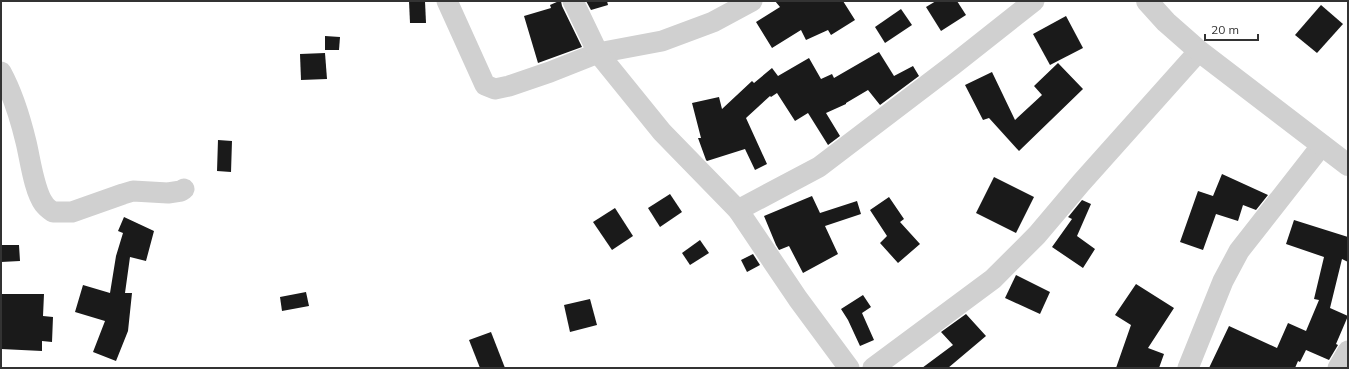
<svg xmlns="http://www.w3.org/2000/svg" width="1349" height="369" viewBox="0 0 1349 369" font-family="Mulish,sans-serif">
  <style>
    .building { fill: #1a1a1a }
    .lines { fill: none; stroke-linecap: round; stroke-linejoin: round }
    .minor { stroke: #d0d0d0; stroke-width: 21 }
    .tertiary { stroke: #d0d0d0; stroke-width: 22 }
  </style>
  <rect width="100%" height="100%" fill="#fff"/>
  <g class="building">
    <path d="M 409,1 L 425,1 L 426,23 L 410,23 Z"/>
    <path d="M 559,1 L 561,1 L 562,6 L 582,47 L 538,63 L 524,16 L 551,8 L 550,5 Z"/>
    <path d="M 586,1 L 607,1 L 608,5 L 591,10 Z"/>
    <path d="M 775,1 L 843,1 L 855,20 L 831,35 L 828,30 L 806,40 L 801,30 L 772,48 L 756,22 L 780,7 Z"/>
    <path d="M 936,1 L 957,1 L 966,15 L 941,31 L 926,7 Z"/>
    <path d="M 1321,5 L 1343,24 L 1317,53 L 1295,35 Z"/>
    <path d="M 901,9 L 912,25 L 885,43 L 875,27 Z"/>
    <path d="M 1066,16 L 1083,48 L 1050,65 L 1033,34 Z"/>
    <path d="M 325,36 L 340,37 L 339,50 L 325,50 Z"/>
    <path d="M 879,52 L 894,76 L 913,66 L 919,76 L 880,105 L 868,90 L 846,103 L 846,104 L 826,113 L 840,136 L 828,145 L 808,113 L 795,121 L 777,93 L 771,97 L 770,96 L 746,118 L 767,164 L 755,170 L 745,149 L 707,161 L 706,160 L 698,138 L 701,138 L 692,103 L 719,97 L 722,109 L 752,81 L 754,83 L 772,68 L 778,76 L 809,58 L 821,79 L 832,74 L 834,78 Z"/>
    <path d="M 325,53 L 327,79 L 301,80 L 300,54 Z"/>
    <path d="M 1058,63 L 1083,89 L 1019,151 L 989,118 L 983,120 L 965,85 L 992,72 L 1015,120 L 1042,95 L 1034,86 Z"/>
    <path d="M 218,140 L 232,141 L 231,172 L 217,171 Z"/>
    <path d="M 1222,174 L 1268,195 L 1256,210 L 1243,205 L 1238,221 L 1216,214 L 1203,250 L 1180,242 L 1198,191 L 1213,196 Z"/>
    <path d="M 994,177 L 1034,197 L 1016,233 L 976,213 Z"/>
    <path d="M 670,194 L 682,212 L 660,227 L 648,208 Z"/>
    <path d="M 812,196 L 820,213 L 857,201 L 861,214 L 825,226 L 838,254 L 803,273 L 789,246 L 779,250 L 776,245 L 764,216 Z"/>
    <path d="M 889,197 L 904,219 L 900,222 L 920,244 L 898,263 L 880,243 L 887,236 L 870,210 Z"/>
    <path d="M 1082,200 L 1091,204 L 1077,236 L 1095,249 L 1083,268 L 1052,247 L 1072,219 L 1068,217 L 1069,216 Z"/>
    <path d="M 615,208 L 633,236 L 612,250 L 593,222 Z"/>
    <path d="M 124,217 L 154,231 L 146,261 L 130,257 L 125,293 L 132,293 L 128,331 L 116,361 L 93,352 L 105,321 L 75,312 L 83,285 L 110,293 L 116,256 L 123,233 L 118,231 Z"/>
    <path d="M 1294,220 L 1348,237 L 1348,262 L 1342,259 L 1330,308 L 1348,316 L 1336,344 L 1338,345 L 1329,360 L 1306,350 L 1300,362 L 1298,361 L 1295,368 L 1209,368 L 1229,326 L 1277,348 L 1288,323 L 1306,331 L 1319,300 L 1314,299 L 1324,257 L 1286,244 Z"/>
    <path d="M 700,240 L 709,253 L 690,265 L 682,253 Z"/>
    <path d="M 1,245 L 19,245 L 20,261 L 1,262 Z"/>
    <path d="M 753,254 L 760,265 L 747,272 L 741,260 Z"/>
    <path d="M 1016,275 L 1050,292 L 1040,314 L 1005,298 Z"/>
    <path d="M 1136,284 L 1174,308 L 1148,348 L 1164,354 L 1159,368 L 1116,368 L 1131,325 L 1115,315 Z"/>
    <path d="M 306,292 L 309,306 L 282,311 L 280,297 Z"/>
    <path d="M 1,294 L 44,294 L 43,316 L 53,317 L 52,342 L 42,341 L 42,351 L 1,349 Z"/>
    <path d="M 863,295 L 871,307 L 862,313 L 874,340 L 860,346 L 848,320 L 841,309 Z"/>
    <path d="M 590,299 L 597,325 L 570,332 L 564,305 Z"/>
    <path d="M 966,314 L 986,336 L 948,368 L 922,368 L 953,345 L 941,332 Z"/>
    <path d="M 491,332 L 505,368 L 480,368 L 469,340 Z"/>
  </g>
  <g class="lines">
    <g class="minor">
      <path d="M 447,1 L 485,85 L 495,89 L 509,86 L 550,72 L 598,53 L 662,41 L 713,22 L 752,1"/>
      <path d="M 573,1 L 598,53 L 662,132 L 738,210 L 798,299 L 849,368"/>
      <path d="M 1,72 C 13,94 20,117 26,142 C 30,158 34,191 44,204 C 46,207 50,210 53,212 L 72,212 L 123,194 L 133,191 L 168,193 L 181,191 L 184,189"/>
      <path d="M 738,210 L 819,167 L 953,65 L 1034,1"/>
      <path d="M 873,368 L 993,279 L 1037,235 L 1081,183 L 1199,51"/>
      <path d="M 1188,368 L 1223,281 L 1239,251 L 1322,145"/>
      <path d="M 1338,368 L 1348,351"/>
    </g>
    <path class="tertiary" d="M 1147,1 L 1166,22 L 1199,51 L 1348,165"/>
  </g>
  <rect width="1349" height="369" fill="none" stroke="#333333" stroke-width="4"/>
  <path d="M1205 34v6h53v-6" fill="none" stroke="#333333" stroke-width="2"/>
  <text x="1211" y="34" font-size="12" fill="#333333" stroke="#ffffff" stroke-width="3" paint-order="stroke">20 m</text>
</svg>
